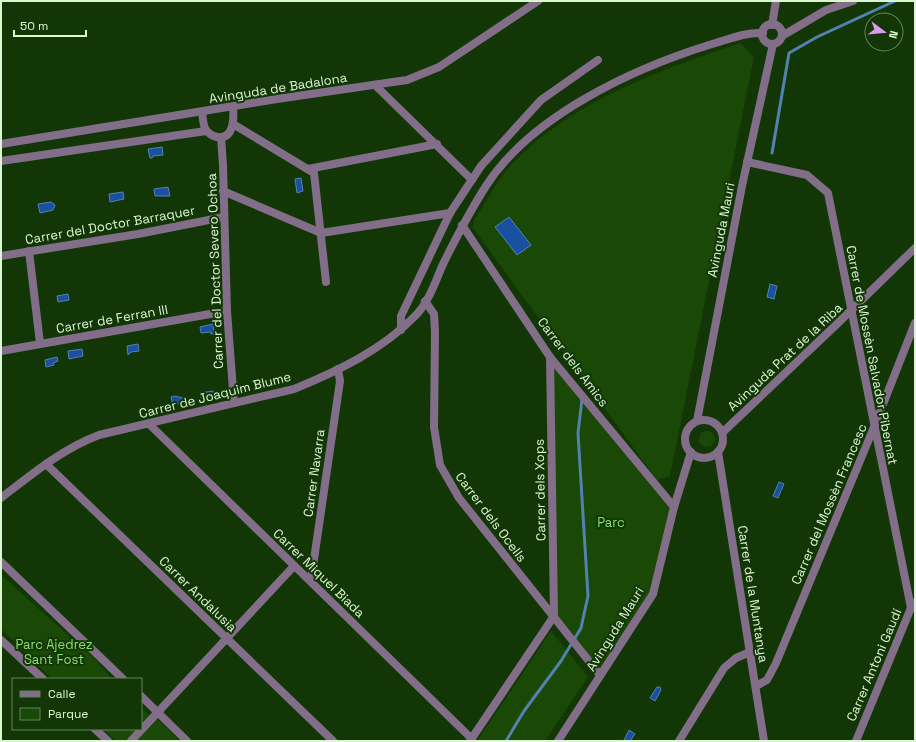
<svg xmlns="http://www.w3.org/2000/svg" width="916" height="742" viewBox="0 0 916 742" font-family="'Space Grotesk',sans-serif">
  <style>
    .green { fill: #1a4807 }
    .water { fill: #1a50a0; stroke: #5482b0 }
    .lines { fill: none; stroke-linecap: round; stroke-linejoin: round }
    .stream { stroke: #5482b0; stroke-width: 3 }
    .minor { stroke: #836e89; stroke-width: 8 }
    .tertiary { stroke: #836e89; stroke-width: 8 }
    .labels { text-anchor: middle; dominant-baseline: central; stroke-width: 4; stroke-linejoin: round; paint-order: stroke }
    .street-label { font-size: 13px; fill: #dcf6d4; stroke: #133606 }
    .park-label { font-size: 13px; fill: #88df6e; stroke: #133606 }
  </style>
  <rect width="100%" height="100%" fill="#133606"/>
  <g class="green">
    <path d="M 740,43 L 754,57 L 670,476 L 657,480 L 473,228 L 474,220 C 487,201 498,178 514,162 C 574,100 661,70 740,43 Z"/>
    <path d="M 550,357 L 674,507 L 653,594 L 600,675 L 554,616 Z"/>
    <circle cx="707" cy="439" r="8"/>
    <path d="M 1,575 L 96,660 L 112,679 L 52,679 L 1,629 Z"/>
    <path d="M 551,631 L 588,677 L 545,741 L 477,741 Z"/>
    <path d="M 141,709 L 159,721 L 180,741 L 116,741 L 103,729 L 141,729 Z"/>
  </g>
  <g class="water">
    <path d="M 162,147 L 163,155 L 153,156 L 152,158 L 150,158 L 148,149 Z"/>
    <path d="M 301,178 L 303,191 L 297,193 L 295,179 Z"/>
    <path d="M 168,187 L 170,196 L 155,196 L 154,189 Z"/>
    <path d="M 123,192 L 124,199 L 110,202 L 109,194 Z"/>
    <path d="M 51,202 L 55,205 L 53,210 L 40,213 L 38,204 Z"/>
    <path d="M 509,217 L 531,245 L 517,255 L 495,227 Z"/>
    <path d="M 770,284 L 777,286 L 774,299 L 767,297 Z"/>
    <path d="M 68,294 L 69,300 L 58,302 L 57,296 Z"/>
    <path d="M 213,324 L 214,334 L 211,334 L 211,332 L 201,333 L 200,327 Z"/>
    <path d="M 138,344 L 139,351 L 131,352 L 128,355 L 127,346 Z"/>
    <path d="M 82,349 L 83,356 L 69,359 L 68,351 Z"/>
    <path d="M 57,357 L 58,361 L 53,363 L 54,365 L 46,367 L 45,360 Z"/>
    <path d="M 213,391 L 214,396 L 201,398 L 200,393 Z"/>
    <path d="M 175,396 L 183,398 L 184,402 L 173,405 L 171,397 Z"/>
    <path d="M 779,482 L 784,484 L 778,498 L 773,496 Z"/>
    <path d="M 657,687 L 660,687 L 661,690 L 655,701 L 650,698 Z"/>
    <path d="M 629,730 L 635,734 L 630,741 L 624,740 Z"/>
  </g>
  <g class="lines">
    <g class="stream">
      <path d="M 772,153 L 789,53 L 817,37 L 895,1"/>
      <path d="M 506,741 L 524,711 L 561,661 L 581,628 L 588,596 L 578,433 L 582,399"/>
    </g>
    <g class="minor">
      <circle cx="772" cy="34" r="10"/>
      <path d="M 772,25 L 776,1"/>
      <path d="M 782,36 L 826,10 L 853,1"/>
      <path d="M 375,85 L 472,180"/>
      <path d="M 202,112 C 203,118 203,126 206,130 C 209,134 213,136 217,137 C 234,140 234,118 233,107"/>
      <path d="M 233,124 L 314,173 L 326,282"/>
      <path d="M 221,137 L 223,165 L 227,311 L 234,403"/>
      <path d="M 1,161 L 206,131"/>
      <path d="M 747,162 L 807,175 L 828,193 L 911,608"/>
      <path d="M 308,169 L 437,144"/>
      <path d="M 223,191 L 321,233 L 450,213"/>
      <path d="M 462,225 L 550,357 L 674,507"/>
      <path d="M 29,251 L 40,343"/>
      <path d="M 1,256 L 138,234 L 224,217"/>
      <path d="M 425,301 L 434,314 L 435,332 L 434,427 L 440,465 L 459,498 L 600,675"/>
      <path d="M 401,330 L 401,316 L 450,213 L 481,166 L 541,100 L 598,60"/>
      <path d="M 1,351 L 227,311"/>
      <circle cx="704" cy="439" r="19"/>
      <path d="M 697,421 L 742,186 L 773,44"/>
      <path d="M 149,424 L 472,739"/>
      <path d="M 723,432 L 837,324 L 915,248"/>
      <path d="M 718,452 L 764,741"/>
      <path d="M 46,464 L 333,741"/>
      <path d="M 1,498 C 32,474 62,449 99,435 L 294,389 C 338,371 382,350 415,316 C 429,303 436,279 444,262 C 457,236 470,211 486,186 C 531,116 632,69 709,45 C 727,40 744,32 763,33"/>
      <path d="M 1,562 L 123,679"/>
      <path d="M 311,580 L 340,381 L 338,369"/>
      <path d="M 1,640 L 43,679"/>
      <path d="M 756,686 L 767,680 L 776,663 L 874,427 L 915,323"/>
      <path d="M 141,696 L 187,741"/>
      <path d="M 95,729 L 108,741"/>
      <path d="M 131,741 L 294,566"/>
      <path d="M 470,741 L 554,616 L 550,357"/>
      <path d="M 558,741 L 653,594 L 674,507 L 691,452"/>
      <path d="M 679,741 L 724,668 L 736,658 L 750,652"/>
      <path d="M 856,741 L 913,603"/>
    </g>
    <path class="tertiary" d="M 1,144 L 277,99 L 407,80 L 439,67 L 538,1"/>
  </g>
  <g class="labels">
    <g class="street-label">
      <text transform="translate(278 88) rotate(-9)">Avinguda de Badalona</text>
      <text transform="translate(110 225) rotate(-10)">Carrer del Doctor Barraquer</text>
      <text transform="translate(721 230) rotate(-79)">Avinguda Mauri</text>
      <text transform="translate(215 271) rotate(-92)">Carrer del Doctor Severo Ochoa</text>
      <text transform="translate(112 319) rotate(-10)">Carrer de Ferran III</text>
      <text transform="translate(872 355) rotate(79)">Carrer de Mossèn Salvador Pibernat</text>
      <text transform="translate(785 357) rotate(-43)">Avinguda Prat de la Riba</text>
      <text transform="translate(573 362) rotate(53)">Carrer dels Amics</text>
      <text transform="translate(215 395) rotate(-14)">Carrer de Joaquim Blume</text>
      <text transform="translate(314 473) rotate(-82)">Carrer Navarra</text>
      <text transform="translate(540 490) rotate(-91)">Carrer dels Xops</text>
      <text transform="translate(829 504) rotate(-67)">Carrer del Mossèn Francesc</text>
      <text transform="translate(491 517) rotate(53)">Carrer dels Ocells</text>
      <text transform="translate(319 573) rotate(44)">Carrer Miquel Biada</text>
      <text transform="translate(198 594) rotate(44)">Carrer Andalusia</text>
      <text transform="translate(753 594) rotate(81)">Carrer de la Muntanya</text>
      <text transform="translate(615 629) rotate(-58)">Avinguda Mauri</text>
      <text transform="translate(874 665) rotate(-67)">Carrer Antoni Gaudí</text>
    </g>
    <g class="park-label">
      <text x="611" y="522">Parc</text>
      <text x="54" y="644">Parc Ajedrez<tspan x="54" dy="15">Sant Fost</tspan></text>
    </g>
  </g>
  <rect width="916" height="742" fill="none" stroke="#dcf6d4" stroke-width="4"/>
  <rect x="12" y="678" width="130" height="52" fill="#133606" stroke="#638358"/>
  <rect x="20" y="691" width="20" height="6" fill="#836e89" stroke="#638358"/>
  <text x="48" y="698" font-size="12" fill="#dcf6d4">Calle</text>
  <rect x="20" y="708" width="20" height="12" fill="#1a4807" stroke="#638358"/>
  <text x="48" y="718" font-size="12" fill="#dcf6d4">Parque</text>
  <g transform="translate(884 32) rotate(106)"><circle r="19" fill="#133606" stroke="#638358"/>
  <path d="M0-3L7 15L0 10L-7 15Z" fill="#de98f2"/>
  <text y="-6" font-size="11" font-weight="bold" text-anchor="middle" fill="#dcf6d4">N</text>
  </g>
  <path d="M14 30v6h72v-6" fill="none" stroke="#dcf6d4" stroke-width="2"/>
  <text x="20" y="30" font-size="12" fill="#dcf6d4" stroke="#133606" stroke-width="3" paint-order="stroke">50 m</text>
</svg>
